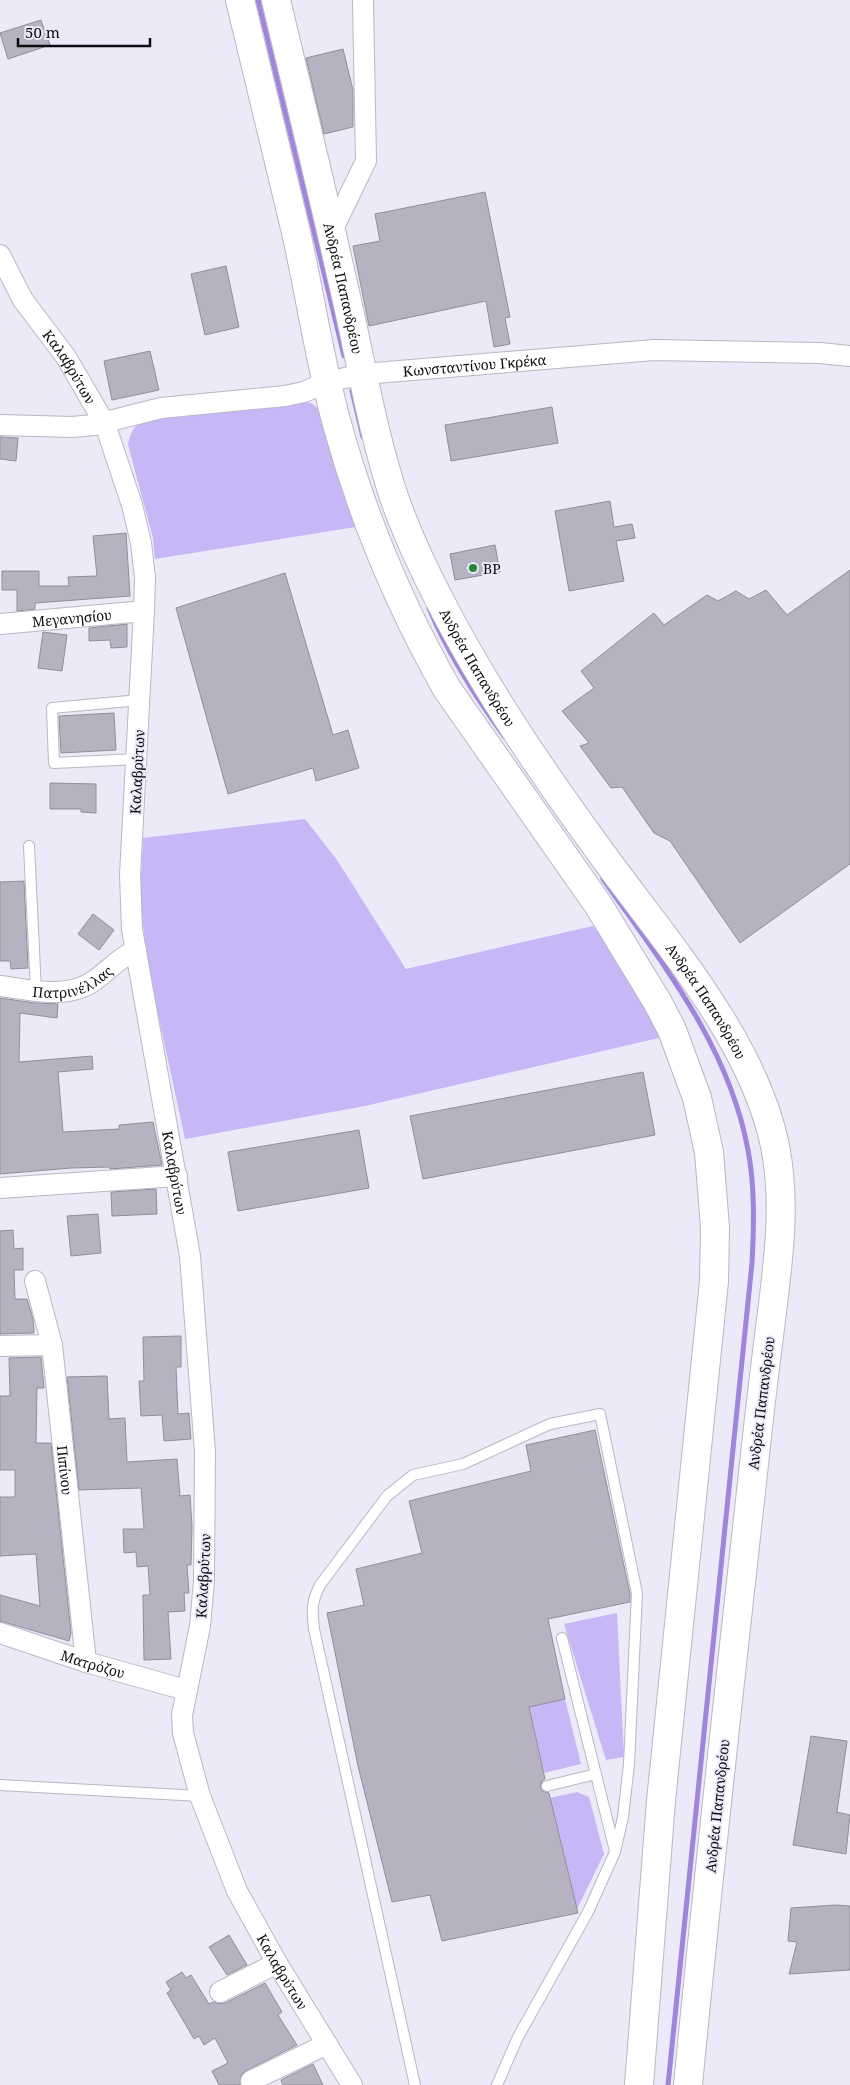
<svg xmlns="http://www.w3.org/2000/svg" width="850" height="2085" viewBox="0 0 850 2085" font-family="'Noto Serif',serif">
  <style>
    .green { fill: #c8b7f7 }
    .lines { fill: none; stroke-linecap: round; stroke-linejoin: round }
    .stream { stroke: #9f85db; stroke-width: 5 }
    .building { fill: #b6b2c1; stroke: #918e9c }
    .lane-casing { stroke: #bab7c5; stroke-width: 12 }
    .street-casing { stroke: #bab7c5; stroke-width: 22 }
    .secondary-casing { stroke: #bab7c5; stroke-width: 30 }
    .lane { stroke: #fff; stroke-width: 10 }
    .street { stroke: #fff; stroke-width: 20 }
    .secondary { stroke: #fff; stroke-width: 28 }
    .poi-dot { fill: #268538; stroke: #ece9f8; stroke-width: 2 }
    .labels { text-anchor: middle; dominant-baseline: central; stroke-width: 4; stroke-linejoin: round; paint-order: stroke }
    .street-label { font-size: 14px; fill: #0d0c11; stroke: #ece9f8 }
    .poi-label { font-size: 14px; fill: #0d0c11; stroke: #ece9f8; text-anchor: start }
  </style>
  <rect width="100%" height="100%" fill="#ece9f8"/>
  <g class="green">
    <path d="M 300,401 L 311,403 L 319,409 L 362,526 L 155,559 L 153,538 L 128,445 C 130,431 135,426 146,418 Z"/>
    <path d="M 305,819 L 337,860 L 406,969 L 593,926 L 612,951 L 663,1037 L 365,1106 L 185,1139 L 152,986 L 145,942 L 140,897 L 143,838 Z"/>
    <path d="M 617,1613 L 624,1757 L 606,1760 L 564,1624 Z"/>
    <path d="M 565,1699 L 581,1764 L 544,1773 L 529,1707 Z"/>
    <path d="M 577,1792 L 589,1797 L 604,1854 L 577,1909 L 550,1798 Z"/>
  </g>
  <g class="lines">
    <g class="stream">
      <path d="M 258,0 L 344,356"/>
      <path d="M 352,391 L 363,437"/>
      <path d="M 429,608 C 448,654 475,696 504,736"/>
      <path d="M 603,879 C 662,963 729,1046 748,1150 C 755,1187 754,1226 752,1263 L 668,2085"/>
    </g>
  </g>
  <g class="building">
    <path d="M 41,20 L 50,45 L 8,59 L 0,33 Z"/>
    <path d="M 343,49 L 353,90 L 353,127 L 324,134 L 306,58 Z"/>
    <path d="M 485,192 L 510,317 L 505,318 L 510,344 L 494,347 L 486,301 L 369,326 L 353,246 L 380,241 L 375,214 Z"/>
    <path d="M 226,266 L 239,327 L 205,335 L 191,274 Z"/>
    <path d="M 150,351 L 159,390 L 112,400 L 104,361 Z"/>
    <path d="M 552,407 L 558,443 L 451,461 L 445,425 Z"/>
    <path d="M 0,437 L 18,438 L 16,461 L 0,459 Z"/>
    <path d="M 610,501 L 614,527 L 632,524 L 635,538 L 616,541 L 624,581 L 569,591 L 555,511 Z"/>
    <path d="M 126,533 L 130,596 L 35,603 L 35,609 L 17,611 L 17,590 L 2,590 L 2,571 L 39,571 L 39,586 L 69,586 L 68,577 L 97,576 L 93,536 Z"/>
    <path d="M 495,545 L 500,572 L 455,580 L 450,554 Z"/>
    <path d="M 850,570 L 850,864 L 740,943 L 670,841 L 654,833 L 622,787 L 611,788 L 580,746 L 589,743 L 562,711 L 594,688 L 581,671 L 654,613 L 664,625 L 707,595 L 718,601 L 736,591 L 749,599 L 766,590 L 787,615 Z"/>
    <path d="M 285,573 L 333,735 L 348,730 L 359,768 L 316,781 L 313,768 L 228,794 L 176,608 Z"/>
    <path d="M 127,624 L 127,647 L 111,648 L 110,640 L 89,641 L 89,628 Z"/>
    <path d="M 43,632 L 67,635 L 62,671 L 38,668 Z"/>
    <path d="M 114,713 L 116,750 L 61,753 L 59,716 Z"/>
    <path d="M 50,783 L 96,784 L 96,813 L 81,812 L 81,809 L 50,809 Z"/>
    <path d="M 24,881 L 28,968 L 11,969 L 10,961 L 0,961 L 0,882 Z"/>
    <path d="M 93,914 L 114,930 L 99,950 L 78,934 Z"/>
    <path d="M 0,998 L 35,1003 L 58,1004 L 57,1018 L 20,1013 L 19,1062 L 92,1056 L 93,1069 L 58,1072 L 63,1132 L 119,1129 L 119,1125 L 153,1122 L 162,1165 L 110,1169 L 109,1167 L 71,1168 L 0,1174 Z"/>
    <path d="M 643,1072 L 655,1135 L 423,1179 L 410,1116 Z"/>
    <path d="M 359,1130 L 369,1188 L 238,1211 L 228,1152 Z"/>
    <path d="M 156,1189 L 157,1214 L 112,1216 L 111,1192 Z"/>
    <path d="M 98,1214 L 101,1253 L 71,1256 L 67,1216 Z"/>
    <path d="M 13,1230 L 14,1249 L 23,1248 L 23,1270 L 14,1270 L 15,1299 L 27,1299 L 33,1319 L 34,1333 L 0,1334 L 0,1231 Z"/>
    <path d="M 181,1336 L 181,1367 L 176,1367 L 178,1414 L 189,1413 L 191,1439 L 164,1441 L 162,1415 L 141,1416 L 139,1381 L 144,1381 L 143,1337 Z"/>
    <path d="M 41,1357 L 44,1388 L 37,1388 L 36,1443 L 51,1443 L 71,1633 L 69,1641 L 0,1621 L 0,1595 L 40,1606 L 36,1554 L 0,1556 L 0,1497 L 15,1497 L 15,1470 L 0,1470 L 0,1396 L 10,1396 L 9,1358 Z"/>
    <path d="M 107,1376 L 109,1419 L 125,1418 L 127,1462 L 177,1459 L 180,1496 L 190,1495 L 192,1526 L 191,1565 L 187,1565 L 189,1593 L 184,1593 L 185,1611 L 168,1612 L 171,1659 L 144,1660 L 143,1595 L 150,1595 L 148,1566 L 137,1567 L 136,1552 L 124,1553 L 123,1529 L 144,1529 L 141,1488 L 79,1490 L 67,1377 Z"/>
    <path d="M 595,1430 L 630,1594 L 630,1602 L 548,1619 L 565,1699 L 529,1707 L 545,1779 L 542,1781 L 540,1787 L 542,1791 L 549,1793 L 578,1913 L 442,1941 L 430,1895 L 392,1902 L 358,1766 L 327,1613 L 364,1605 L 356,1569 L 422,1553 L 409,1501 L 531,1471 L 526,1445 Z"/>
    <path d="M 811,1736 L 847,1741 L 837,1812 L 850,1815 L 846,1854 L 793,1845 Z"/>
    <path d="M 835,1905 L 850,1906 L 850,1970 L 789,1974 L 797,1942 L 788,1941 L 791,1908 Z"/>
    <path d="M 229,1935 L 247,1965 L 227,1975 L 209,1947 Z"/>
    <path d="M 182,1972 L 186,1978 L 191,1975 L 209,2004 L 214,2002 L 220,2004 L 225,2003 L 265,1983 L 282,2012 L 278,2015 L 297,2045 L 245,2071 L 241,2075 L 240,2085 L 219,2085 L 212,2071 L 228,2063 L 215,2038 L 204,2045 L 199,2036 L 194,2039 L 167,1993 L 171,1990 L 166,1982 Z"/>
    <path d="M 313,2064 L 323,2085 L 283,2085 L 281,2080 Z"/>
  </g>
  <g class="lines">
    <g class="lane-casing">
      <g id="lane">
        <path d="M 138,759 L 54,763 L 52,708 L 140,700"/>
        <path d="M 29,846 L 36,991"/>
        <path d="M 562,1638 L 615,1851"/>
        <path d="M 0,1785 L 200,1796"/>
        <path d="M 547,1786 L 596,1774"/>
        <path d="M 415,2085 L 314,1629 C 312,1610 311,1603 320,1585 L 387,1496 L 413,1475 L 463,1464 L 550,1424 L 600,1414 L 637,1593 L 629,1764 L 623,1817 L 615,1852 L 588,1912 L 518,2037 L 497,2085"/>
      </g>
    </g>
    <g class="street-casing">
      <g id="street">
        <path d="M 332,231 L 366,161 L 363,0"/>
        <path id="s1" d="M 0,255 L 23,300 L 66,357 L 105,424 L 132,505 L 141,543 L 145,578 L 144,611 L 130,875 L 132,929 L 190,1256 L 205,1452 L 204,1581 L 200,1626 L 182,1715 L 183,1733 L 200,1796 L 237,1891 L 277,1963 L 352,2085"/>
        <path id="s2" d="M 0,425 L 72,427 L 94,425 L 161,408 L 285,396 L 304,392 L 327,382 L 363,374 L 654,350 L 820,353 L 850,356"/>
        <path id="s3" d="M 0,624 L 144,611"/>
        <path id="s4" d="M 0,986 C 30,990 69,1000 95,980 C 109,970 120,957 136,950"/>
        <path d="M 0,1188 L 177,1176"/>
        <path id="s5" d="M 35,1281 L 52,1345 L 86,1662"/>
        <path d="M 0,1346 L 52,1345"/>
        <path id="s6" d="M 0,1633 L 86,1662 L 186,1690"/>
        <path d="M 220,1992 L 277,1963"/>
        <path d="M 251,2081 L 327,2044"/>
      </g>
    </g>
    <g class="secondary-casing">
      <g id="secondary">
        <path d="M 240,0 C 258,76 277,152 295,228 C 310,293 319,359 337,424 C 362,515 400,606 447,689 L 599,906 L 658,1003 L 672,1030 L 697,1098 L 709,1152 L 715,1228 L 714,1281 L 661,1801 L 639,2085"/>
        <path id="s7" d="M 276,0 C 299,97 323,194 345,292 C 361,361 372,431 394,497 C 406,532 422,566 439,599 C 486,691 546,778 607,861 C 668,944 754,1043 775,1146 C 786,1201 779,1256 772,1312 C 766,1359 760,1407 755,1455 C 732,1665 708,1875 688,2085"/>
      </g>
    </g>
    <use href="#lane" class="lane"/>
    <use href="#street" class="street"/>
    <use href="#secondary" class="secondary"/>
  </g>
  <circle class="poi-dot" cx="473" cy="568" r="5"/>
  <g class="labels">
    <g class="street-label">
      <text stroke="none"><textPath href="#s7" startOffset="296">Ανδρέα Παπανδρέου</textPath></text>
      <text stroke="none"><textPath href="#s2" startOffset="481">Κωνσταντίνου Γκρέκα</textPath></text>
      <text stroke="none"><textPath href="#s1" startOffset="132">Καλαβρύτων</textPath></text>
      <text stroke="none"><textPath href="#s3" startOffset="72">Μεγανησίου</textPath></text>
      <text stroke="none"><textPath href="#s7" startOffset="701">Ανδρέα Παπανδρέου</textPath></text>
      <text transform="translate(137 772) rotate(-87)">Καλαβρύτων</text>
      <text stroke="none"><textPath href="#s4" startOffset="75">Πατρινέλλας</textPath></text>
      <text stroke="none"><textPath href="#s7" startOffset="1106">Ανδρέα Παπανδρέου</textPath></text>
      <text stroke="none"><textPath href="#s1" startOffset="958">Καλαβρύτων</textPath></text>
      <text transform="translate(761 1403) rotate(-83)">Ανδρέα Παπανδρέου</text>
      <text stroke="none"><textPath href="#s5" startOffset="192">Πιπίνου</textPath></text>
      <text transform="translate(203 1576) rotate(-87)">Καλαβρύτων</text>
      <text stroke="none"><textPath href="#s6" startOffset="98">Ματρόζου</textPath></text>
      <text transform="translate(717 1806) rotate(-84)">Ανδρέα Παπανδρέου</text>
      <text stroke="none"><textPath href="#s1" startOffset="1782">Καλαβρύτων</textPath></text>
    </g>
    <g class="poi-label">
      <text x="483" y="568">BP</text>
    </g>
  </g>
  <path d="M18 38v8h132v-8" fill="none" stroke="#0d0c11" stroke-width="2.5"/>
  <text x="25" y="38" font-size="15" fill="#0d0c11" stroke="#ece9f8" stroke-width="4" paint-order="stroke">50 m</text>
</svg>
